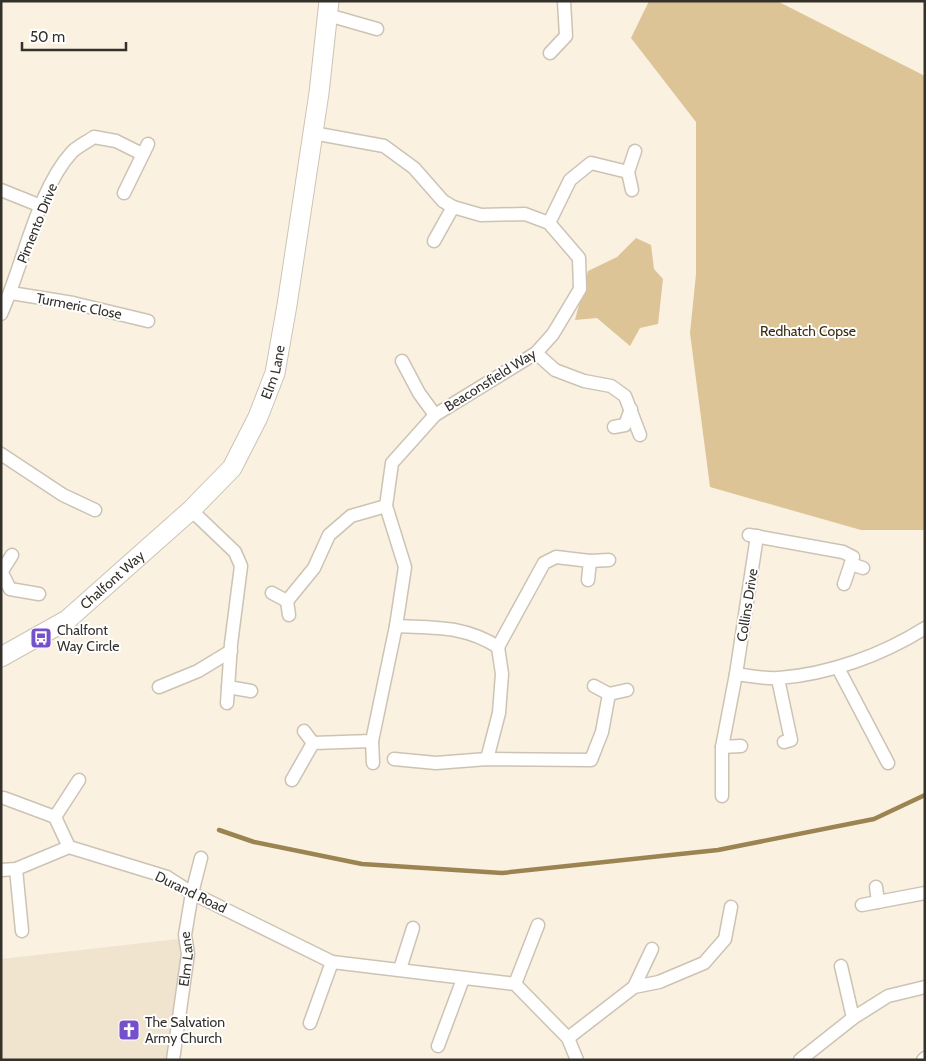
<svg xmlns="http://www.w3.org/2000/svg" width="926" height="1061" viewBox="0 0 926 1061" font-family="Cabin,sans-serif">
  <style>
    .built { fill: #f0e4ce }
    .green { fill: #dcc497 }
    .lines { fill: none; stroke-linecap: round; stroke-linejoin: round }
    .stream { stroke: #9c8352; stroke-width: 4.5 }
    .street-casing { stroke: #ccc3b4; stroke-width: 15 }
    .secondary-casing { stroke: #ccc3b4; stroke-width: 21 }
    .street { stroke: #fff; stroke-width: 12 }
    .secondary { stroke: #fff; stroke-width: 19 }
    .labels { text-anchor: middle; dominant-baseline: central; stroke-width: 4; stroke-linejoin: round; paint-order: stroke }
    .street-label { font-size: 14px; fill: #34302a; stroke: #fff }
    .park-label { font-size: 14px; fill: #392b0c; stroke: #fff }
    .poi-label { font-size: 14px; fill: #34302a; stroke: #fff; text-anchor: start }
  </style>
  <rect width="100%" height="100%" fill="#faf1e1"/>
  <path class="built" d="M 187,938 L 169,1060 L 1,1060 L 1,959 Z"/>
  <g class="green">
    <path d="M 649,1 L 777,1 L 925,76 L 925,530 L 861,530 L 710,487 L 690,333 L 696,274 L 696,122 L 631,38 Z"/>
    <path d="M 636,238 L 651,245 L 654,269 L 663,279 L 658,324 L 640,328 L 630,346 L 597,318 L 575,320 L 588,271 L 617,257 Z"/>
  </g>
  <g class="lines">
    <path class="stream" d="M 219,830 L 254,842 L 362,864 L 502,873 L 718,850 L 874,819 L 925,795"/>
    <g class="street-casing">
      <g id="street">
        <path d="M 328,15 L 377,29"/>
        <path d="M 550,53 L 566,36 L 564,1"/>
        <path d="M 628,172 L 632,190"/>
        <path d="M 1,190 L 41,206"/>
        <path d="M 124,193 L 148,144"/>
        <path d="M 549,223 L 570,180 L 591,163 L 628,172 L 635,151"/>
        <path d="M 434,241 L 453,207"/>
        <path d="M 11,293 L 73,303 L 148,321"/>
        <path d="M 1,314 C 23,266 37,190 72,152 C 78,146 87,142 94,137 L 116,141 L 142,154"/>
        <path d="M 536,353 L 555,370 L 584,381 L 611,386 L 625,396 L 640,435"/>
        <path d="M 402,361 L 419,393 L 435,415"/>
        <path d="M 614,427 L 625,425 L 631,409"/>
        <path d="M 1,454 L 63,495 L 95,510"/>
        <path d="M 191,510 L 235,552 L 241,566 L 231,644 L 227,703"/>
        <path d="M 749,535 L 843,552 L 853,557 L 844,584"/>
        <path d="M 851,564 L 863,568"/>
        <path d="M 1,571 L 10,589 L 39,594"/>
        <path d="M 2,571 L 12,555"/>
        <path d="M 588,580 L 590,561"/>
        <path d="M 272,593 L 287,601 L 314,568 L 329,535 L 351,516 L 386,506"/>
        <path d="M 287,601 L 289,615"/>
        <path d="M 396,626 C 434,628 464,625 498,647 L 502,674 L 499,713 L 487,759"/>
        <path d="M 498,647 L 544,563 L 556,557 L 590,561 L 609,560"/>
        <path d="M 838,668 L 888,763"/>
        <path d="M 736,674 C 750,676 765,679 779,678 C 830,674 882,655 925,628"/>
        <path d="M 778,679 L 791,740 L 784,742"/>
        <path d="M 594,686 L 609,694"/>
        <path d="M 159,687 L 198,671 L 231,651"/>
        <path d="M 228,687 L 251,691"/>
        <path d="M 304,731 L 313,743"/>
        <path d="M 372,741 L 373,763"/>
        <path d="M 722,747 L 741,746"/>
        <path d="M 394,759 L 436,763 L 487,759 L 591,760 L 602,732 L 609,694 L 627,690"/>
        <path d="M 292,780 L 313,743 L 372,741 L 396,626 L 405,567 L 386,506 L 392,463 L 435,415 L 536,353 L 553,334 L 580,289 L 579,258 L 549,223 L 525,214 L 481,215 L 453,207 L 443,201 L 414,168 L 384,146 L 313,133"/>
        <path d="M 722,796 L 722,747 L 736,674 L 757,536"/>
        <path d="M 4,798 L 55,817"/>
        <path d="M 69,847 L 55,817 L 79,780"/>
        <path d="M 16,869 L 22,931"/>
        <path d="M 1,870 L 16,869 L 69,847 L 167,877 L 192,893 L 332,962 L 515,984 L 568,1038 L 577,1060"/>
        <path d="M 876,887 L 878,902"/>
        <path d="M 862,905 L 925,893"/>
        <path d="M 841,966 L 853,1018"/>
        <path d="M 400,969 L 413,928"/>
        <path d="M 515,984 L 538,925"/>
        <path d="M 634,987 L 652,949"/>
        <path d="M 310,1023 L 332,962"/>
        <path d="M 568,1038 L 634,987 L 659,982 L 704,963 L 725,939 L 731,907"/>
        <path d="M 438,1046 L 463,979"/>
        <path id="s1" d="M 173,1060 L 188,954 L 185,935 L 192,893 L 201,858"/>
        <path d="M 800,1060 L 853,1018 L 888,996 L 925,987"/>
        <path d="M 923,1060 L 925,1058"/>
      </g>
    </g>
    <g class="secondary-casing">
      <g id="secondary">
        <path id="s2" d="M 1,657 L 67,620 L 191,510 L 232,468 L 258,417 L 275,373 L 287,305 L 319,93 L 329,1"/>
      </g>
    </g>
    <use href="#street" class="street"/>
    <use href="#secondary" class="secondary"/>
  </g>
  <defs>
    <g id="bus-square" transform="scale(1.125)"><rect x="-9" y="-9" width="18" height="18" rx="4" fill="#7451ca" stroke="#fff"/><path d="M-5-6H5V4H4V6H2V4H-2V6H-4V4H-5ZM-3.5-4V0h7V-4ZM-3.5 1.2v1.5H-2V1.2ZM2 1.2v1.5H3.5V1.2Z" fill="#fff"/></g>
    <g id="church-square" transform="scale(1.125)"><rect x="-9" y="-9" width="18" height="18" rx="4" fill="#7451ca" stroke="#fff"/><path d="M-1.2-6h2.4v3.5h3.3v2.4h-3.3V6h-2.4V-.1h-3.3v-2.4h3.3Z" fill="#fff"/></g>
  </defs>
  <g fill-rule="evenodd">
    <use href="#bus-square" x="41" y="638"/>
    <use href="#church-square" x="129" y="1030"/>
  </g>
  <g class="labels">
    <g class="street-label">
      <text transform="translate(37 223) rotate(-68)">Pimento Drive</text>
      <text transform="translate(79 306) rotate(11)">Turmeric Close</text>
      <text stroke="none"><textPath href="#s2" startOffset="405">Elm Lane</textPath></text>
      <text transform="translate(490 380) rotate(-32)">Beaconsfield Way</text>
      <text stroke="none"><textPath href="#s2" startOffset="136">Chalfont Way</textPath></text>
      <text transform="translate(747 605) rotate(-81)">Collins Drive</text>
      <text transform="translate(191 892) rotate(26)">Durand Road</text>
      <text stroke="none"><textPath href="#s1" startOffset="102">Elm Lane</textPath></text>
    </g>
    <g class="park-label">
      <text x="808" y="331">Redhatch Copse</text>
    </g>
    <g class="poi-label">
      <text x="57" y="630">Chalfont<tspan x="57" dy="16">Way Circle</tspan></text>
      <text x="145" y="1022">The Salvation<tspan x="145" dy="16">Army Church</tspan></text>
    </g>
  </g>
  <rect width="926" height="1061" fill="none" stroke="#34302a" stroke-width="5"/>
  <path d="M22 42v8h104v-8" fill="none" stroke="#34302a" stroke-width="2.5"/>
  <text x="30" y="42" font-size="15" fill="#34302a" stroke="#ffffff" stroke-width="4" paint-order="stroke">50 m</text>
</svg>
